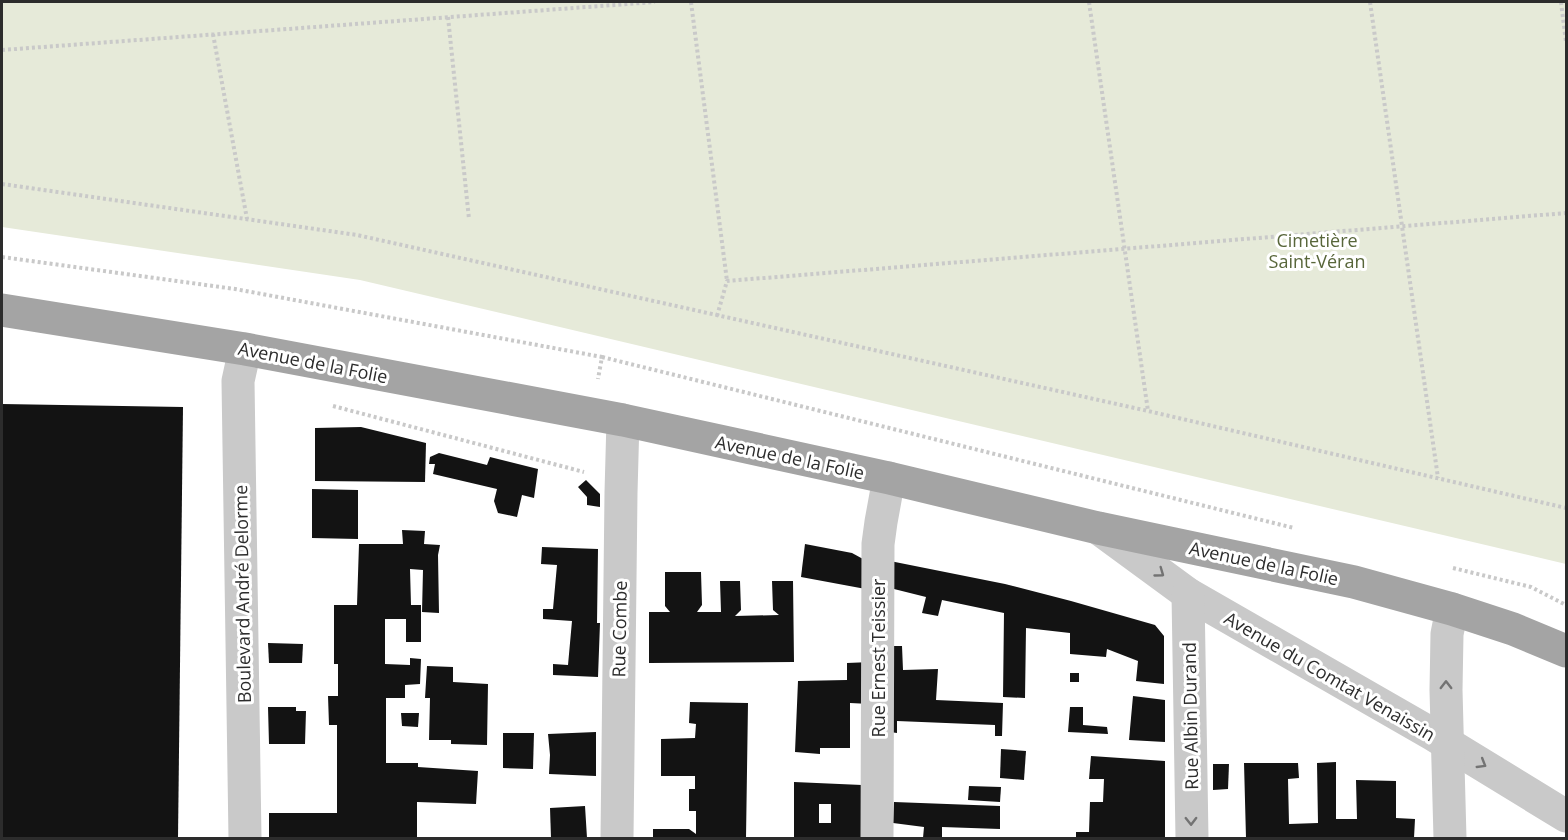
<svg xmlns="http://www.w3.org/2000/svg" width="1568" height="840" viewBox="0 0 1568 840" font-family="'Open Sans',sans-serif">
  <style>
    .green { fill: #e6ead9 }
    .building { fill: #131313; fill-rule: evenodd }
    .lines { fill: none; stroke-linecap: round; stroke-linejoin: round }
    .path { stroke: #c9c9c9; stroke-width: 4; stroke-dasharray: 3 3; stroke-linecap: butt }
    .minor { stroke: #c9c9c9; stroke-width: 33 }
    .major { stroke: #a4a4a4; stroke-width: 33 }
    .oneway { stroke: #737373 }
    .labels { text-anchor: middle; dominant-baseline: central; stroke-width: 6; stroke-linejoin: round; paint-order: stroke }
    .park-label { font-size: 18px; fill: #58663a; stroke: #fff }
    .street-label { font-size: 18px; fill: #2c2c2c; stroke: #fff }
  </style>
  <rect width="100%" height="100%" fill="#fff"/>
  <path class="green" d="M 2,2 L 1566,2 L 1566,564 L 360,280 L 2,227 Z"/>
  <g class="building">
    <path d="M 2,404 L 183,407 L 178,838 L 2,838 Z"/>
    <path d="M 361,427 L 426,443 L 425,482 L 315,481 L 315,428 Z"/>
    <path d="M 439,453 L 487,465 L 490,457 L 538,469 L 534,498 L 522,495 L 517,517 L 498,513 L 494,501 L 497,489 L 433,474 L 435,464 L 429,464 L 430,457 Z"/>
    <path d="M 586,480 L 600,494 L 600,507 L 587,505 L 587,497 L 578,487 Z"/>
    <path d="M 312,489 L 358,490 L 358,539 L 312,538 Z"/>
    <path d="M 402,530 L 425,531 L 424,544 L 440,545 L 438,555 L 439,613 L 422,612 L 423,570 L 410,569 L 411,605 L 421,605 L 421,642 L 406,642 L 406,619 L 385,619 L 385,664 L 410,665 L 410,658 L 421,659 L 420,684 L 405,685 L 405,698 L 386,698 L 386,763 L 418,763 L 418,767 L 478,771 L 476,804 L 417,802 L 417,838 L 269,838 L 269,813 L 337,813 L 337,725 L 329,725 L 328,696 L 338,696 L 338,664 L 334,664 L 334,605 L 357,605 L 359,544 L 403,544 Z"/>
    <path d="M 805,544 L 852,553 L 863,559 L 871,590 L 801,577 Z"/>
    <path d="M 542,547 L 598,549 L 597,623 L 600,623 L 598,677 L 553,675 L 553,664 L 568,665 L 572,621 L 543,619 L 543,609 L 553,609 L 557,565 L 541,564 Z"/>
    <path d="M 890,561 L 1005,584 L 1071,601 L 1155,625 L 1164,636 L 1164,684 L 1136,681 L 1138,661 L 1107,649 L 1106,657 L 1070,654 L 1070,633 L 1026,628 L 1025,698 L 1003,697 L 1004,613 L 942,600 L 938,616 L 922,613 L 926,597 L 890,588 Z"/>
    <path d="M 665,572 L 701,572 L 702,605 L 697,612 L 721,612 L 720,581 L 740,581 L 741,610 L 735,616 L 779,615 L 773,610 L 772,581 L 793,581 L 794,662 L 649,663 L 649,612 L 670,612 L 665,606 Z"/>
    <path d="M 268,643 L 303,644 L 302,663 L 269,663 Z"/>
    <path d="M 889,646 L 902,646 L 903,670 L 938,669 L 936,700 L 1003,703 L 1002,736 L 995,736 L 995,725 L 897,721 L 897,733 L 890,732 Z"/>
    <path d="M 871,662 L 870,704 L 850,703 L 850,748 L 820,748 L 820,754 L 795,752 L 798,681 L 847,680 L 847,663 Z"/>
    <path d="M 427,666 L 453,667 L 453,682 L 488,684 L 487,745 L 451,744 L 451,740 L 429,740 L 430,698 L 425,698 Z"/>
    <rect x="1070" y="673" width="9" height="9"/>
    <path d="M 1133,696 L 1165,700 L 1165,742 L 1129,740 Z"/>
    <path d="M 690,702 L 748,703 L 746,838 L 653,838 L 653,829 L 689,829 L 696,834 L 696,811 L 689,811 L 689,789 L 695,789 L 695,776 L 661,776 L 661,739 L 695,738 L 696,724 L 689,723 Z"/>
    <path d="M 268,707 L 296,707 L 296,711 L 306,711 L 305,744 L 269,744 Z"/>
    <path d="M 1070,707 L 1083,707 L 1083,725 L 1107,727 L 1108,734 L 1068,732 Z"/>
    <path d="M 401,713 L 419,713 L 418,727 L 402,726 Z"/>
    <path d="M 596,732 L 596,776 L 549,774 L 550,755 L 548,734 Z"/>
    <path d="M 503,733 L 534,733 L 533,769 L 503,768 Z"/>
    <path d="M 1001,749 L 1026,751 L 1024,780 L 1000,778 Z"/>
    <path d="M 1091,756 L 1165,761 L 1165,838 L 1076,838 L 1076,832 L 1089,832 L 1090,802 L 1103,802 L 1104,779 L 1089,779 Z"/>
    <path d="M 1336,762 L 1336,819 L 1357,819 L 1356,780 L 1396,781 L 1396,818 L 1415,819 L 1414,838 L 1246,838 L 1244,763 L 1298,763 L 1299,778 L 1288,779 L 1289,824 L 1318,823 L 1317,763 Z"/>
    <path d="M 1213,764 L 1229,764 L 1228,789 L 1213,790 Z"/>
    <path d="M 794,782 L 862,785 L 870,838 L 794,838 ZM 819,804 L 831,804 L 831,823 L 819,823 Z"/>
    <path d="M 969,786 L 1001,787 L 1000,802 L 968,800 Z"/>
    <path d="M 894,802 L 1000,806 L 1000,829 L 942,827 L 942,838 L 923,838 L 924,827 L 893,823 Z"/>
    <path d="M 585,806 L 587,838 L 551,838 L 550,808 Z"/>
  </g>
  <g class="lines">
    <g class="path">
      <path d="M 691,2 L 727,281"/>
      <path d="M 1089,2 L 1148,411"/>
      <path d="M 1370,2 L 1438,478"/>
      <path d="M 1561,2 L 1566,42"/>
      <path d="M 448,17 L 469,219"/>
      <path d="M 213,34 L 247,219"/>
      <path d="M 2,50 L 655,2"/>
      <path d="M 2,184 L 357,235 L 1148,411 L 1566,508"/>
      <path d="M 2,257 L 235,289 L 602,357 L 598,379"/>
      <path d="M 717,316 L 727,281 L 1566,213"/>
      <path d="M 602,357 L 1294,528"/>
      <path d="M 333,406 L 584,472"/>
      <path d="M 1453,568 L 1531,587 L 1566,605"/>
    </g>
    <g class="minor">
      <path d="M 1098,528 L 1188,594 L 1432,734 L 1566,816"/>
      <path d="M 1188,594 L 1192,838"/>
      <path d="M 245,838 L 238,381 L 245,349"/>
      <path d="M 617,838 L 621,493 L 623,420"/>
      <path d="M 877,838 L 878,544 L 881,522 L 889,478"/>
      <path d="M 1450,838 L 1446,690 L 1447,634 L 1452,609"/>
    </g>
    <path class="major" d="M 2,310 L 245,349 L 623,420 L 889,478 L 1098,528 L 1354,582 L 1452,609 L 1513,629 L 1566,651"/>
  </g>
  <defs><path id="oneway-chevron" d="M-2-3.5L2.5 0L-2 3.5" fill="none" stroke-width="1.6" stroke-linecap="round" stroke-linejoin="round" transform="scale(1.5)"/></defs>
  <g class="oneway">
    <use href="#oneway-chevron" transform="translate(1160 573) rotate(36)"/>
    <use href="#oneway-chevron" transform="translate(1446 685) rotate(-90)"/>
    <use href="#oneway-chevron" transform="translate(1482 764) rotate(31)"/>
    <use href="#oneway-chevron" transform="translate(1191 821) rotate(89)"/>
  </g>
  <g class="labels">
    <g class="park-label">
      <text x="1317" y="240">Cimetière<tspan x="1317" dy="21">Saint-Véran</tspan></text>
    </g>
    <g class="street-label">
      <text transform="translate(313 362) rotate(11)">Avenue de la Folie</text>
      <text transform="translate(790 457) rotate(12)">Avenue de la Folie</text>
      <text transform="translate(1264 563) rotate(12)">Avenue de la Folie</text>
      <text transform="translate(242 594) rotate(-91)">Boulevard André Delorme</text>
      <text transform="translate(619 629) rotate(-89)">Rue Combe</text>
      <text transform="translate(878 658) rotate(-90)">Rue Ernest Teissier</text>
      <text transform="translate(1330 676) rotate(30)">Avenue du Comtat Venaissin</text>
      <text transform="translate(1190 716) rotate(-91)">Rue Albin Durand</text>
    </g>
  </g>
  <rect width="1568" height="840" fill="none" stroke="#2c2c2c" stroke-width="6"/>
</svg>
